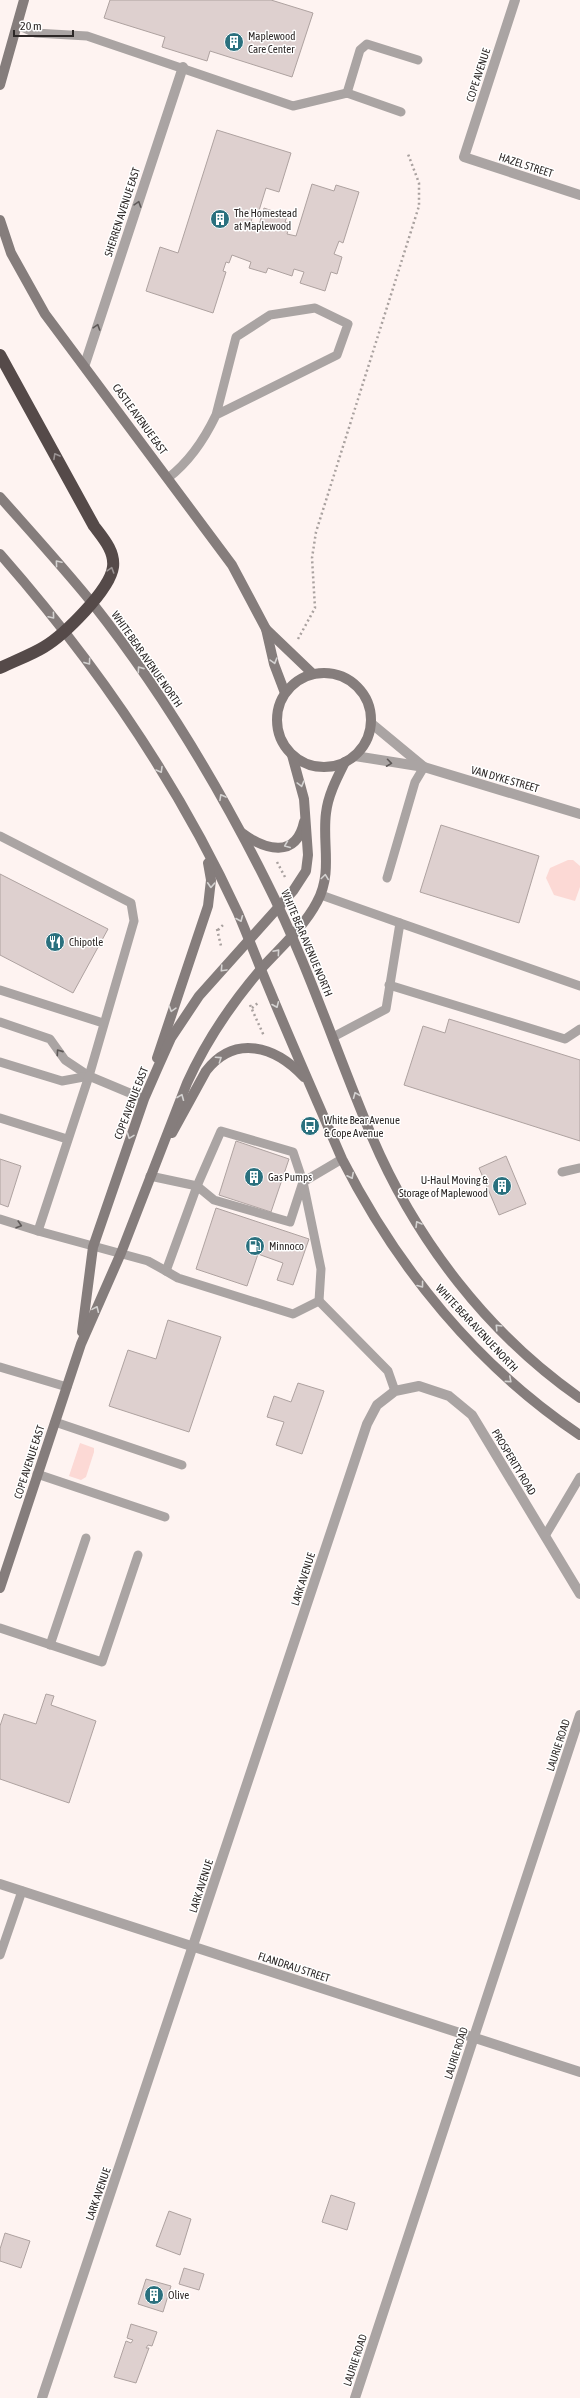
<svg xmlns="http://www.w3.org/2000/svg" width="580" height="2398" viewBox="0 0 580 2398" font-family="'Asap Condensed',sans-serif">
  <style>
    .green { fill: #fcd9d5 }
    .building { fill: #ded0cf; stroke: #aea2a0 }
    .lines { fill: none; stroke-linecap: round; stroke-linejoin: round }
    .path { stroke: #a9a19f; stroke-width: 2.5; stroke-dasharray: 2 3; stroke-linecap: butt }
    .lane { stroke: #aaa4a3; stroke-width: 9 }
    .street { stroke: #aaa4a3; stroke-width: 10 }
    .secondary { stroke: #857d7c; stroke-width: 10 }
    .highway { stroke: #554a49; stroke-width: 12 }
    .oneway { stroke: #5e5958 }
    .oneway2 { stroke: #999292 }
    .oneway3 { stroke: #d4d2d1 }
    .labels { text-anchor: middle; dominant-baseline: central; stroke-width: 3; stroke-linejoin: round; paint-order: stroke }
    .poi-label { font-size: 11px; fill: #2c2726; stroke: #fff; text-anchor: start }
    .street-label { font-size: 11px; fill: #2c2726; stroke: #fff }
  </style>
  <rect width="100%" height="100%" fill="#fef3f1"/>
  <g class="green">
    <path d="M 568,860 L 573,860 L 580,866 L 580,887 L 575,901 L 554,895 L 546,878 L 550,868 Z"/>
    <path d="M 80,1443 L 94,1448 L 94,1452 L 86,1477 L 81,1480 L 69,1476 Z"/>
  </g>
  <g class="building">
    <path d="M 110,0 L 271,0 L 313,13 L 292,77 L 210,51 L 207,61 L 162,47 L 165,37 L 104,18 Z"/>
    <path d="M 217,130 L 291,153 L 279,192 L 266,188 L 257,217 L 253,215 L 251,222 L 259,225 L 264,208 L 287,216 L 285,222 L 290,224 L 287,234 L 296,236 L 312,184 L 334,191 L 336,185 L 359,192 L 343,243 L 339,241 L 334,254 L 342,257 L 337,274 L 331,272 L 325,291 L 300,283 L 304,272 L 294,269 L 292,276 L 268,268 L 266,273 L 249,268 L 251,262 L 232,255 L 229,263 L 226,262 L 223,271 L 226,272 L 213,313 L 146,291 L 160,247 L 178,253 Z"/>
    <path d="M 441,825 L 539,856 L 519,923 L 420,892 Z"/>
    <path d="M 0,874 L 108,929 L 73,993 L 0,955 Z"/>
    <path d="M 449,1019 L 580,1060 L 580,1141 L 404,1085 L 423,1026 L 445,1033 Z"/>
    <path d="M 236,1141 L 289,1159 L 271,1212 L 219,1195 Z"/>
    <path d="M 506,1156 L 526,1204 L 499,1215 L 479,1168 Z"/>
    <path d="M 0,1159 L 21,1166 L 8,1207 L 0,1204 Z"/>
    <path d="M 216,1208 L 309,1239 L 293,1285 L 277,1280 L 283,1263 L 258,1254 L 247,1286 L 196,1269 Z"/>
    <path d="M 168,1320 L 221,1337 L 189,1432 L 109,1406 L 128,1350 L 156,1359 Z"/>
    <path d="M 298,1383 L 324,1391 L 302,1454 L 276,1445 L 284,1422 L 267,1417 L 274,1396 L 291,1402 Z"/>
    <path d="M 46,1694 L 54,1696 L 51,1705 L 96,1721 L 69,1803 L 0,1779 L 0,1726 L 4,1714 L 36,1724 Z"/>
    <path d="M 331,2195 L 355,2203 L 347,2230 L 322,2222 Z"/>
    <path d="M 169,2211 L 191,2219 L 180,2255 L 156,2246 Z"/>
    <path d="M 5,2233 L 30,2241 L 21,2268 L 0,2261 L 0,2249 Z"/>
    <path d="M 184,2268 L 204,2274 L 199,2290 L 179,2284 Z"/>
    <path d="M 146,2279 L 171,2286 L 163,2312 L 138,2304 Z"/>
    <path d="M 131,2324 L 157,2332 L 152,2346 L 148,2345 L 146,2348 L 149,2348 L 136,2383 L 114,2377 L 126,2341 L 131,2343 L 133,2340 L 127,2338 Z"/>
  </g>
  <g class="lines">
    <g class="path">
      <path d="M 298,639 L 315,608 L 312,558 L 316,532 L 419,206 L 419,183 L 408,154"/>
      <path d="M 277,862 L 285,877"/>
      <path d="M 217,929 L 221,946"/>
      <path d="M 218,930 L 225,923"/>
      <path d="M 250,1005 L 264,1036"/>
      <path d="M 252,1008 L 259,1002"/>
    </g>
    <g class="lane">
      <path d="M 17,25 L 35,33 L 87,36 L 293,106 L 347,93 L 401,112"/>
      <path d="M 347,93 L 360,50 L 367,44 L 418,60"/>
      <path d="M 168,478 C 189,462 205,438 216,415 L 337,355 L 348,324 L 315,308 L 270,315 L 236,337 L 216,415"/>
      <path d="M 0,836 L 131,903 L 134,921 L 89,1076"/>
      <path d="M 387,878 L 415,782 L 424,767"/>
      <path d="M 321,895 L 400,923"/>
      <path d="M 389,985 L 565,1039 L 580,1029"/>
      <path d="M 0,990 L 103,1023"/>
      <path d="M 0,1022 L 50,1039 L 65,1060 L 89,1076"/>
      <path d="M 333,1037 L 386,1009 L 400,923 L 580,986"/>
      <path d="M 0,1062 L 62,1081 L 89,1076"/>
      <path d="M 144,1099 L 89,1076 L 38,1231 L 148,1261 L 166,1271 L 197,1186 L 214,1200 L 290,1222 L 303,1182 L 342,1159"/>
      <path d="M 0,1118 L 67,1139"/>
      <path d="M 562,1172 L 580,1168"/>
      <path d="M 150,1176 L 197,1186 L 221,1131 L 293,1152 L 303,1182 L 321,1269 L 319,1301 L 293,1314 L 178,1278 L 166,1271"/>
      <path d="M 0,1219 L 38,1231"/>
      <path d="M 319,1301 L 388,1371 L 395,1391"/>
      <path d="M 0,1367 L 67,1387"/>
      <path d="M 55,1422 L 182,1465"/>
      <path d="M 37,1474 L 165,1517"/>
      <path d="M 545,1536 L 580,1477"/>
      <path d="M 0,1628 L 102,1662 L 138,1555"/>
      <path d="M 50,1645 L 86,1538"/>
      <path d="M 0,1955 L 22,1891"/>
    </g>
    <g class="street">
      <path d="M 515,0 L 464,157 L 580,195"/>
      <path d="M 85,364 L 183,67"/>
      <path d="M 372,724 L 424,767"/>
      <path d="M 355,756 L 424,767 L 580,814"/>
      <path d="M 0,1884 L 580,2072"/>
      <path d="M 42,2398 L 367,1424 L 377,1405 L 395,1391 L 419,1386 L 449,1396 L 472,1415 L 580,1594"/>
      <path d="M 355,2398 L 580,1715"/>
    </g>
    <g class="secondary">
      <path d="M 0,85 L 24,0"/>
      <path d="M 0,220 L 11,253 L 45,314 L 232,565 L 266,629 L 313,674"/>
      <path d="M 0,497 C 31,532 63,567 93,604 C 160,689 217,783 266,881 C 308,964 336,1052 372,1137 C 416,1240 488,1334 580,1398"/>
      <path d="M 0,554 C 94,661 178,783 238,913 C 249,939 259,965 270,991 C 293,1047 318,1103 342,1159 C 398,1269 477,1366 580,1435"/>
      <path d="M 266,629 L 274,664 L 285,693"/>
      <circle cx="324" cy="720" r="47"/>
      <path d="M 242,833 C 265,850 296,859 304,822"/>
      <path d="M 157,1058 L 208,906 L 211,880 L 208,863"/>
      <path d="M 172,1133 L 206,1071 C 235,1034 275,1046 304,1077"/>
      <path d="M 82,1332 L 93,1247 L 144,1099 L 158,1067 L 171,1038 L 199,996 L 293,891 L 306,871 L 308,855 L 304,799 L 292,755"/>
      <path d="M 0,1588 L 81,1344 L 121,1253 L 187,1083 C 206,1041 231,1004 261,969 C 280,948 304,927 317,902 C 333,873 322,843 326,813 C 328,795 337,778 345,762"/>
    </g>
    <path class="highway" d="M 0,355 L 94,526 C 103,538 115,551 113,567 C 110,590 64,635 44,647 C 31,655 14,661 0,668"/>
  </g>
  <defs><path id="oneway-chevron" d="M-2-3.5L2.5 0L-2 3.5" fill="none" stroke-width="1.6" stroke-linecap="round" stroke-linejoin="round"/></defs>
  <g class="oneway">
    <use href="#oneway-chevron" transform="translate(138 204) rotate(-72)"/>
    <use href="#oneway-chevron" transform="translate(97 327) rotate(-72)"/>
    <use href="#oneway-chevron" transform="translate(389 763) rotate(8)"/>
    <use href="#oneway-chevron" transform="translate(59 1052) rotate(-125)"/>
    <use href="#oneway-chevron" transform="translate(19 1225) rotate(17)"/>
  </g>
  <g class="oneway2">
    <use href="#oneway-chevron" transform="translate(56 456) rotate(-119)"/>
    <use href="#oneway-chevron" transform="translate(111 570) rotate(-73)"/>
  </g>
  <g class="oneway3">
    <use href="#oneway-chevron" transform="translate(58 563) rotate(-130)"/>
    <use href="#oneway-chevron" transform="translate(52 616) rotate(50)"/>
    <use href="#oneway-chevron" transform="translate(274 661) rotate(74)"/>
    <use href="#oneway-chevron" transform="translate(88 662) rotate(54)"/>
    <use href="#oneway-chevron" transform="translate(140 669) rotate(-125)"/>
    <use href="#oneway-chevron" transform="translate(160 770) rotate(60)"/>
    <use href="#oneway-chevron" transform="translate(301 784) rotate(75)"/>
    <use href="#oneway-chevron" transform="translate(222 797) rotate(-119)"/>
    <use href="#oneway-chevron" transform="translate(287 845) rotate(158)"/>
    <use href="#oneway-chevron" transform="translate(325 877) rotate(-82)"/>
    <use href="#oneway-chevron" transform="translate(211 885) rotate(93)"/>
    <use href="#oneway-chevron" transform="translate(240 919) rotate(67)"/>
    <use href="#oneway-chevron" transform="translate(277 952) rotate(-49)"/>
    <use href="#oneway-chevron" transform="translate(223 969) rotate(133)"/>
    <use href="#oneway-chevron" transform="translate(276 1005) rotate(67)"/>
    <use href="#oneway-chevron" transform="translate(172 1009) rotate(108)"/>
    <use href="#oneway-chevron" transform="translate(219 1059) rotate(-34)"/>
    <use href="#oneway-chevron" transform="translate(356 1095) rotate(-112)"/>
    <use href="#oneway-chevron" transform="translate(181 1097) rotate(-68)"/>
    <use href="#oneway-chevron" transform="translate(130 1136) rotate(110)"/>
    <use href="#oneway-chevron" transform="translate(351 1176) rotate(63)"/>
    <use href="#oneway-chevron" transform="translate(418 1224) rotate(-121)"/>
    <use href="#oneway-chevron" transform="translate(421 1285) rotate(53)"/>
    <use href="#oneway-chevron" transform="translate(96 1309) rotate(-66)"/>
    <use href="#oneway-chevron" transform="translate(498 1327) rotate(-134)"/>
    <use href="#oneway-chevron" transform="translate(509 1380) rotate(41)"/>
  </g>
  <defs>
    <g id="building-disc" transform="scale(1)"><circle r="9.5" fill="#2a707e" stroke="#fff"/><path d="M-4-6H4V6H1V3H-1V6H-4ZM-2.5-4.3h1.7v1.8h-1.7ZM.8-4.3h1.7v1.8H.8ZM-2.5-1h1.7V.8h-1.7ZM.8-1h1.7V.8H.8Z" fill="#fff"/></g>
    <g id="restaurant-disc" transform="scale(1)"><circle r="9.5" fill="#2a707e" stroke="#fff"/><path d="M-5-6h1v4h1v-4h1v4h1v-4h1v5L-1.5 .5V6h-2V.5L-5-1ZM5-6V6H3V1.5H1.5Q1.5-4 5-6Z" fill="#fff"/></g>
    <g id="bus-disc" transform="scale(1)"><circle r="9.5" fill="#2a707e" stroke="#fff"/><path d="M-5-6H5V4H4V6H2V4H-2V6H-4V4H-5ZM-3.5-4V0h7V-4ZM-3.5 1.2v1.5H-2V1.2ZM2 1.2v1.5H3.5V1.2Z" fill="#fff"/></g>
    <g id="fuel-disc" transform="scale(1)"><circle r="9.5" fill="#2a707e" stroke="#fff"/><path d="M-5.5-6h7V0h2V4h1.3V-2.5L3-4.5l.8-.8L6-3V5H2.5V1h-1V6h-7ZM-4.2-4.7v3.2H.2V-4.7Z" fill="#fff"/></g>
  </defs>
  <g fill-rule="evenodd">
    <use href="#building-disc" x="234" y="42"/>
    <use href="#building-disc" x="220" y="219"/>
    <use href="#restaurant-disc" x="55" y="942"/>
    <use href="#bus-disc" x="310" y="1126"/>
    <use href="#building-disc" x="254" y="1177"/>
    <use href="#building-disc" x="502" y="1186"/>
    <use href="#fuel-disc" x="255" y="1246"/>
    <use href="#building-disc" x="154" y="2295"/>
  </g>
  <g class="labels">
    <g class="poi-label">
      <text x="248" y="36">Maplewood<tspan x="248" dy="13">Care Center</tspan></text>
      <text x="234" y="213">The Homestead<tspan x="234" dy="13">at Maplewood</tspan></text>
      <text x="69" y="942">Chipotle</text>
      <text x="324" y="1120">White Bear Avenue<tspan x="324" dy="13">&amp; Cope Avenue</tspan></text>
      <text x="268" y="1177">Gas Pumps</text>
      <text x="488" y="1180" text-anchor="end">U-Haul Moving &amp;<tspan x="488" dy="13">Storage of Maplewood</tspan></text>
      <text x="269" y="1246">Minnoco</text>
      <text x="168" y="2295">Olive</text>
    </g>
    <g class="street-label">
      <text transform="translate(478 75) rotate(-72)">COPE AVENUE</text>
      <text transform="translate(526 165) rotate(18)">HAZEL STREET</text>
      <text transform="translate(122 212) rotate(-72)">SHERREN AVENUE EAST</text>
      <text transform="translate(140 419) rotate(54)">CASTLE AVENUE EAST</text>
      <text transform="translate(147 659) rotate(55)">WHITE BEAR AVENUE NORTH</text>
      <text transform="translate(505 779) rotate(16)">VAN DYKE STREET</text>
      <text transform="translate(307 943) rotate(67)">WHITE BEAR AVENUE NORTH</text>
      <text transform="translate(131 1103) rotate(-69)">COPE AVENUE EAST</text>
      <text transform="translate(477 1328) rotate(47)">WHITE BEAR AVENUE NORTH</text>
      <text transform="translate(29 1462) rotate(-72)">COPE AVENUE EAST</text>
      <text transform="translate(514 1462) rotate(59)">PROSPERITY ROAD</text>
      <text transform="translate(303 1579) rotate(-72)">LARK AVENUE</text>
      <text transform="translate(558 1745) rotate(-72)">LAURIE ROAD</text>
      <text transform="translate(201 1886) rotate(-72)">LARK AVENUE</text>
      <text transform="translate(294 1967) rotate(18)">FLANDRAU STREET</text>
      <text transform="translate(456 2053) rotate(-72)">LAURIE ROAD</text>
      <text transform="translate(98 2194) rotate(-71)">LARK AVENUE</text>
      <text transform="translate(355 2360) rotate(-72)">LAURIE ROAD</text>
    </g>
  </g>
  <path d="M14 30v6h59v-6" fill="none" stroke="#2c2726" stroke-width="2"/>
  <text x="20" y="30" font-size="12" fill="#2c2726" stroke="#ffffff" stroke-width="3" paint-order="stroke">20 m</text>
</svg>
